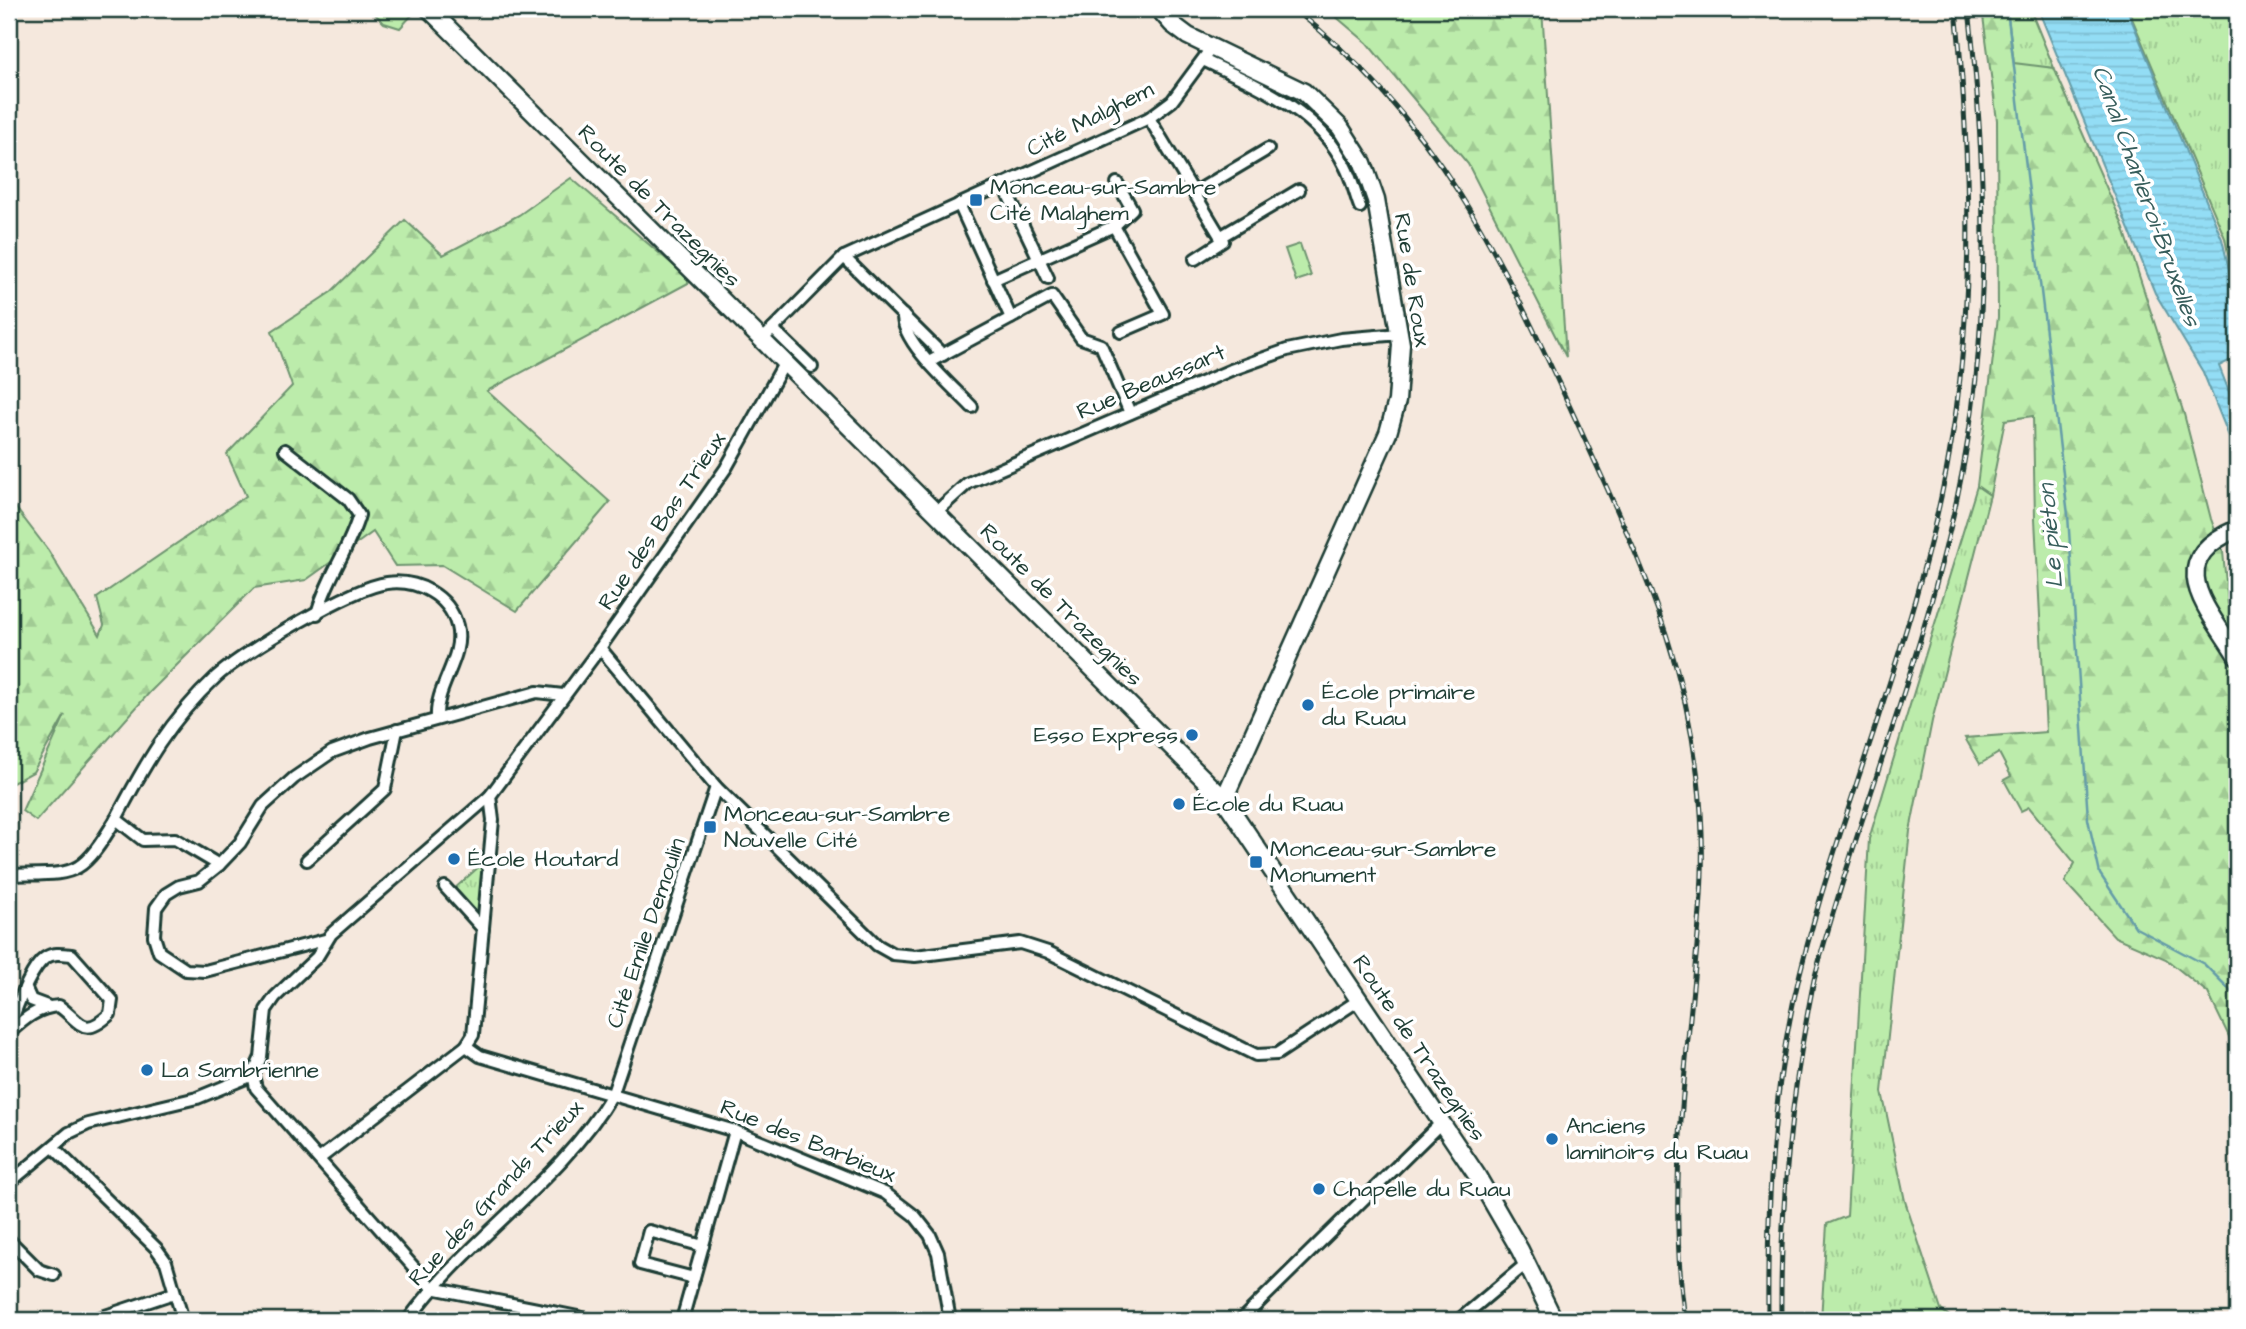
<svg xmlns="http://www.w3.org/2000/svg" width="2246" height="1329" viewBox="0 0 2246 1329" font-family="'Architects Daughter',sans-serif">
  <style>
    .grass { fill: url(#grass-tufts); stroke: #6e9470; stroke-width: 2 }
    .forest { fill: url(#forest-firs); stroke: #6e9470; stroke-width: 2 }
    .pitch { fill: #bcecab; stroke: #6e9470; stroke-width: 2 }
    .water { fill: url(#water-rules); stroke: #659da8; stroke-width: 2 }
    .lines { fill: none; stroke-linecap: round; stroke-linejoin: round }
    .stream { stroke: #659da8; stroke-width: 2.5 }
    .street-casing { stroke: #1f3d34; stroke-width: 16 }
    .secondary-casing { stroke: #1f3d34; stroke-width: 21 }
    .street { stroke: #fff; stroke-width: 10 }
    .secondary { stroke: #fff; stroke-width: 16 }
    .rail-casing { stroke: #1f3d34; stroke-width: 5 }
    .rail { stroke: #fff; stroke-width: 2.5; stroke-dasharray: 8; stroke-linecap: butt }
    .poi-dot { fill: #1f6fb2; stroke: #fff; stroke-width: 2.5 }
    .labels { text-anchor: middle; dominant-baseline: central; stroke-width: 7; stroke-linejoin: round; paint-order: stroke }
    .street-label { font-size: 23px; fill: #1f3d34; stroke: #fff }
    .poi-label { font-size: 23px; fill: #1f3d34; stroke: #fff; text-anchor: start }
    .water-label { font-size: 24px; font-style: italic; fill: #365d5b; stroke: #fff }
  </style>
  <defs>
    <pattern id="grass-tufts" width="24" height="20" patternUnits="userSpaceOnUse" patternTransform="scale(1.75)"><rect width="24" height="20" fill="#bcecab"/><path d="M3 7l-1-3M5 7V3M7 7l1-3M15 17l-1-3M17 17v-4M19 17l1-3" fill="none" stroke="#a1cb94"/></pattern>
    <pattern id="forest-firs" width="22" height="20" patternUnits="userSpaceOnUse" patternTransform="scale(1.75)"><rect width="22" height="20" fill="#bcecab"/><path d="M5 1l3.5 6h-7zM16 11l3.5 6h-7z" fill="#a1cb94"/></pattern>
    <pattern id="water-rules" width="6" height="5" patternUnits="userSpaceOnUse" patternTransform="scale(1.75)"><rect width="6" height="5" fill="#93ddf5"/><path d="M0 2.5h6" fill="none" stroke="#7ebfd3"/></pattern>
  </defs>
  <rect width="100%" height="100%" fill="#f5e8dd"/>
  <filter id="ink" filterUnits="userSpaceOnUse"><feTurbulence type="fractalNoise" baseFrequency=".0143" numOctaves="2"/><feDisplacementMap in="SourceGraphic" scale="14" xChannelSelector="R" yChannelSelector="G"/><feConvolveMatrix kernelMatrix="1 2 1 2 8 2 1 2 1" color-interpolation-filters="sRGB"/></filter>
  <g filter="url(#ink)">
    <g class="grass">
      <path d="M 2005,9 L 2030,9 L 2054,68 L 2012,67 Z"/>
      <path d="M 2128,9 L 2237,9 L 2237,300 L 2225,238 Z"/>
      <path d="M 1977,486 L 1990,495 L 1932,721 L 1910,831 L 1882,1092 L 1905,1201 L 1941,1310 L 1955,1320 L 1821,1320 L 1827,1224 L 1847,1216 L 1869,839 Z"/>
      <path d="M 482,864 L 478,918 L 454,889 Z"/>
    </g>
    <g class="forest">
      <path d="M 370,9 L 408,9 L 413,14 L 400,28 L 384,23 Z"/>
      <path d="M 1327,9 L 1542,9 L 1566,357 L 1468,164 L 1367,43 Z"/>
      <path d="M 1982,9 L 2007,9 L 2014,63 L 2054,68 L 2122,223 L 2184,414 L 2211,519 L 2223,552 L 2228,604 L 2237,609 L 2237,1053 L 2208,993 L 2166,959 L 2115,937 L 2065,882 L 2075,863 L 2029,807 L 2021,811 L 2004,780 L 2011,776 L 1999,753 L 1980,764 L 1965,738 L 2046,732 L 2035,519 L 2033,416 L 2005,420 L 1990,495 L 1977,486 L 1998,317 L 1997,120 Z"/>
      <path d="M 571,178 L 692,281 L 487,391 L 610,502 L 517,611 L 442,565 L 395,566 L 373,532 L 306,580 L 254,588 L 150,692 L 36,821 L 22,811 L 65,715 L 33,772 L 9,785 L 9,499 L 48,550 L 100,635 L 104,625 L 97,598 L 246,496 L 227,454 L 292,386 L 272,331 L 331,292 L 405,220 L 443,255 L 519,215 Z"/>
    </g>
    <path class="pitch" d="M 1300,244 L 1311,276 L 1296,281 L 1285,249 Z"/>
    <path class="water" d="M 2038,9 L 2127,9 L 2222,239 L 2237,304 L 2237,357 L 2219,366 L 2237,412 L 2237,456 L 2203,372 L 2155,293 Z"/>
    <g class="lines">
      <path class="stream" d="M 2007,9 L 2068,515 L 2088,819 L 2100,874 L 2136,928 L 2204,964 L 2237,997"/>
      <g class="street-casing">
        <g id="street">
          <path d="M 1203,60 C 1256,85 1318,110 1345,166 C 1352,179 1355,194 1360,207"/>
          <path d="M 1149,118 L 1223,241 L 1195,259"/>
          <path d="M 1003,184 L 1048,278"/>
          <path d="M 1194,193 L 1268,149"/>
          <path d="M 959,204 L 1011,318"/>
          <path d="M 1114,226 L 1132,209 L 1117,183"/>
          <path d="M 1220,237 L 1299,190"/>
          <path d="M 844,257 L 943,355"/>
          <path d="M 993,280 L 1114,226 L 1163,314 L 1121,332"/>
          <path d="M 903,315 C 901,342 953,387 972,407"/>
          <path d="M 773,329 L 812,367"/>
          <path d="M 762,340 L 844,257 L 1149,118 L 1172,101 L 1212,47"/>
          <path d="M 929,362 L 1052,296 L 1081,338 L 1101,345 L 1130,413"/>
          <path d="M 285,450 L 348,499 L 359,515 C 349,550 326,579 317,614"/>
          <path d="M 936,512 L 968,483 L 1231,370 L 1287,350 L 1341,339 L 1400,334"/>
          <path d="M 600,648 L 716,787 L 877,945 L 893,954 L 915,956 L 1020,943 L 1048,952 L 1256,1055 L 1277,1054 L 1359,1000"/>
          <path d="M 307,860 L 385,789 L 397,730"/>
          <path d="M 219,865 L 175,839 L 143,840 L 116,819 C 145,764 169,721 216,677 C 243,652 353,587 387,583 C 417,579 449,595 457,626 C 465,657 435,686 437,718"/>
          <path d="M 9,875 C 76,873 79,880 116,819"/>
          <path d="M 445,887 L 483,929"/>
          <path d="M 325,940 L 205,971 L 186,970 L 159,952 L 154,936 L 156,908 L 166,894 L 179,886 L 199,881 L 219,865 L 240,843 L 263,806 L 294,778 L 332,752 L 370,738 L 537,692 L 563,695"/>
          <path d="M 26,989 L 31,1000 L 47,1006"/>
          <path d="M 9,1027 C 16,1010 30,968 45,958 C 53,952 63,954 72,955 L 112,1000 L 110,1014 C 83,1039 81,1022 59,1006 C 38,1007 24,1019 9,1033"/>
          <path d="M 466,1046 L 480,1056 L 735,1131 L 885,1193 L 915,1216 L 930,1235 L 938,1253 L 950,1320"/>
          <path d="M 253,1075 L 261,1057 L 266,1010 L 275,997 L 317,957 L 331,934 L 490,796 L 600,648 L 726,468 L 785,362"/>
          <path d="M 253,1075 L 256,1088 L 432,1288 L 593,1320"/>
          <path d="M 53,1147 L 156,1248 L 166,1262 L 183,1320"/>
          <path d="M 319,1159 L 466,1046 L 473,1035 L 493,820 L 490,796"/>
          <path d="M 9,1183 L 69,1133 L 88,1124 L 197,1098 L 253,1075"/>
          <path d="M 9,1240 L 39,1270 L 54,1275"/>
          <path d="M 694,1278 L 640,1264 L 649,1231 L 703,1246"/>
          <path d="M 93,1320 L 174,1293"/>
          <path d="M 408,1320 C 468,1238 561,1181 613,1093 L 716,787"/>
          <path d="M 682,1320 L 735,1131"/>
          <path d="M 1241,1320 L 1442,1122"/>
          <path d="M 1459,1320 L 1527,1263"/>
        </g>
      </g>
      <g class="secondary-casing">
        <g id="secondary">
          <path d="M 429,9 L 1224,799 L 1476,1174 L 1520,1250 L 1554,1320"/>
          <path d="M 1159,9 L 1172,24 L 1188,36 L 1304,92 L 1340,127 L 1363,163 L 1376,200 L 1401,344 L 1397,401 L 1388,433 L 1224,799"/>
          <path d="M 2237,529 C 2161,561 2207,607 2237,656"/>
        </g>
      </g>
      <use href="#street" class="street"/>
      <use href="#secondary" class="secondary"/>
      <g class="rail-casing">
        <g id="rail">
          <path d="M 1294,9 C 1442,124 1505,267 1581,431 C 1644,569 1697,678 1702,834 C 1704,888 1697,944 1692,998 C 1681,1106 1670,1212 1685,1320"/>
          <path d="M 1768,1320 C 1767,1204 1772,1086 1800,973 C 1840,812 1906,659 1941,497 C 1976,334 1972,173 1956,9"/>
          <path d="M 1781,1320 C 1780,1205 1791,1093 1814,980 C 1857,818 1922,662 1957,498 C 1992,336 1987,173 1969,9"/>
        </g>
      </g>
      <use href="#rail" class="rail"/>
    </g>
  </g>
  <g class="poi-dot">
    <rect x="969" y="193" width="14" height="14" rx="3.5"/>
    <circle cx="1308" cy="705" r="7"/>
    <circle cx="1192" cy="735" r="7"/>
    <circle cx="1179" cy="804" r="7"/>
    <rect x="703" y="820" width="14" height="14" rx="3.5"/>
    <circle cx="454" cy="859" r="7"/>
    <rect x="1249" y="855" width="14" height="14" rx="3.5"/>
    <circle cx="147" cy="1070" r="7"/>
    <circle cx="1552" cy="1139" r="7"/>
    <circle cx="1319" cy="1189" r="7"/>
  </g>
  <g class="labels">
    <g class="street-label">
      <text transform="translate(1090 119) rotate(-27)">Cité Malghem</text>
      <text transform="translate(659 206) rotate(45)">Route de Trazegnies</text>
      <text transform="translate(1412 280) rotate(81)">Rue de Roux</text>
      <text transform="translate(1151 382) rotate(-23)">Rue Beaussart</text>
      <text transform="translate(662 521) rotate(-56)">Rue des Bas Trieux</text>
      <text transform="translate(1061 605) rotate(45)">Route de Trazegnies</text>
      <text transform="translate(646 933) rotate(-71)">Cité Emile Demoulin</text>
      <text transform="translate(1419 1048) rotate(56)">Route de Trazegnies</text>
      <text transform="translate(808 1141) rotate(22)">Rue des Barbieux</text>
      <text transform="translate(496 1193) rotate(-47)">Rue des Grands Trieux</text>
    </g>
    <g class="poi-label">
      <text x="990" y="187">Monceau-sur-Sambre<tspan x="990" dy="26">Cité Malghem</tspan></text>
      <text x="1322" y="692">École primaire<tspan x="1322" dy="26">du Ruau</tspan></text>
      <text x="1178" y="735" text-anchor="end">Esso Express</text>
      <text x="1193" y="804">École du Ruau</text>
      <text x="724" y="814">Monceau-sur-Sambre<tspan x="724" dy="26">Nouvelle Cité</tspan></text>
      <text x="1270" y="849">Monceau-sur-Sambre<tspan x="1270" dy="26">Monument</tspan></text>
      <text x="468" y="859">École Houtard</text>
      <text x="161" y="1070">La Sambrienne</text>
      <text x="1566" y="1126">Anciens<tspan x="1566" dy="26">laminoirs du Ruau</tspan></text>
      <text x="1333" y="1189">Chapelle du Ruau</text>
    </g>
    <g class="water-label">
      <text transform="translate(2146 196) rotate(70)">Canal Charleroi-Bruxelles</text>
      <text transform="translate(2051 536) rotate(-95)">Le piéton</text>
    </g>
  </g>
  <rect width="2246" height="1329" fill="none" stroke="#fff" stroke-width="35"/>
  <rect x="18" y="18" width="2211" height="1294" fill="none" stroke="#1f3d34" stroke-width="2.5" filter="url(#ink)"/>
</svg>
